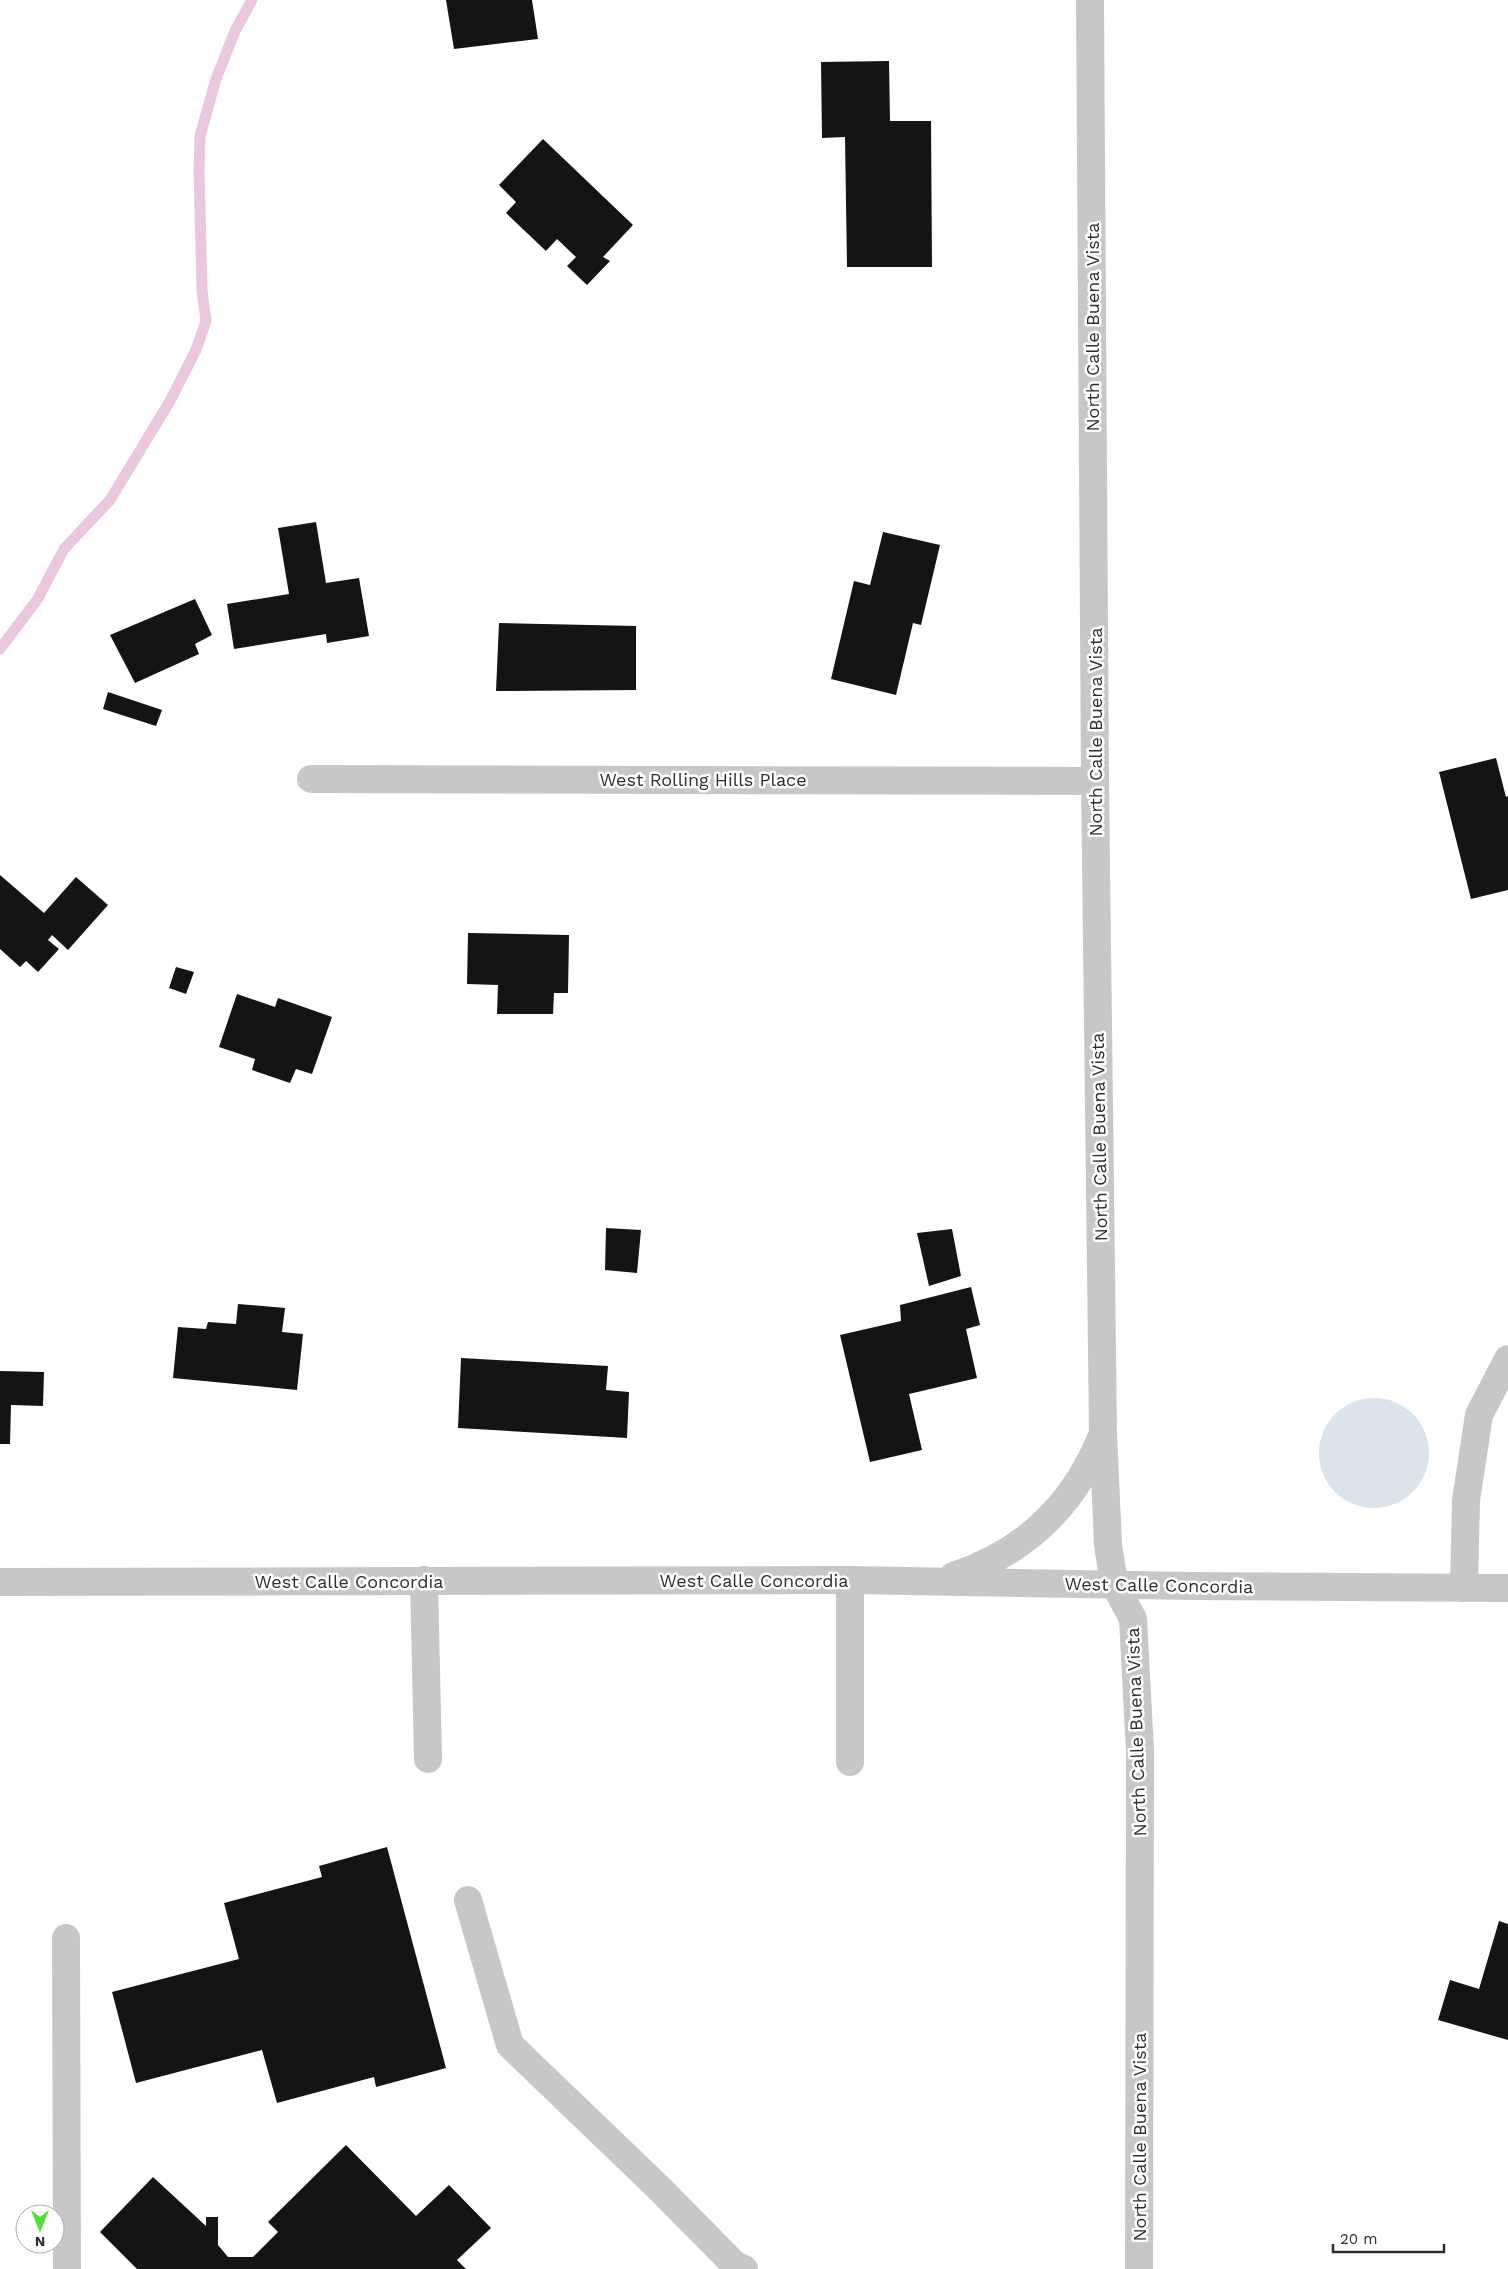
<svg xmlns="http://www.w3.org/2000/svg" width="1508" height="2269" viewBox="0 0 1508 2269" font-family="'Work Sans',sans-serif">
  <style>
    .green { fill: #dae4ea }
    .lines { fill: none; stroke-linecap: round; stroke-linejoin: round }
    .stream { stroke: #eac7df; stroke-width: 11 }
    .building { fill: #141414 }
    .minor { stroke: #c7c7c7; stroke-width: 28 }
    .labels { text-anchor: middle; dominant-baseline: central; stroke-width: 5; stroke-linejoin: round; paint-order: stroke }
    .street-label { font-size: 18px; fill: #2d2d2d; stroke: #fff }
  </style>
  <rect width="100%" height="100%" fill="#fff"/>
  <circle class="green" cx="1374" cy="1453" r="55"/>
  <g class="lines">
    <path class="stream" d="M 0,649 L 37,600 L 64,549 L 110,500 L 170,401 L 196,350 L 206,321 L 202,290 L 199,171 L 200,136 L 216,79 L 235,31 L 252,0"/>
  </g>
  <g class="building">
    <path d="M 446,0 L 532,0 L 538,39 L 454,49 Z"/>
    <path d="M 889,61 L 890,121 L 931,121 L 932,267 L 847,267 L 845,137 L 822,138 L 821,62 Z"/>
    <path d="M 543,139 L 633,225 L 603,257 L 610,261 L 587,285 L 567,266 L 576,257 L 557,239 L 546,251 L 506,213 L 516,202 L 499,185 Z"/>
    <path d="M 316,522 L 326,583 L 359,578 L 369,636 L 327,643 L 326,634 L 234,649 L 227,604 L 289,594 L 278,528 Z"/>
    <path d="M 883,532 L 940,545 L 921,625 L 913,623 L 896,695 L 831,679 L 854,581 L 870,585 Z"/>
    <path d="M 195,599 L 212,635 L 195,644 L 199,654 L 135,683 L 110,635 Z"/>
    <path d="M 499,623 L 636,626 L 636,690 L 496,691 Z"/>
    <path d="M 108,692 L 162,710 L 156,726 L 103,709 Z"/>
    <path d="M 1496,758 L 1506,797 L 1508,796 L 1508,890 L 1471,899 L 1439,772 Z"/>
    <path d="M 0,875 L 44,913 L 76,877 L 108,905 L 68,950 L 52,935 L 48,940 L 59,949 L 38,972 L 26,961 L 20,967 L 0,949 Z"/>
    <path d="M 468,933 L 569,935 L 568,993 L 554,993 L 553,1014 L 497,1014 L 498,985 L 467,984 Z"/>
    <path d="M 176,967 L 194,972 L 186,994 L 169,988 Z"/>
    <path d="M 237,994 L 275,1007 L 278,998 L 332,1017 L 312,1074 L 296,1069 L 290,1083 L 252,1070 L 255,1059 L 219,1047 Z"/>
    <path d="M 606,1228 L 641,1230 L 637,1273 L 605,1270 Z"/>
    <path d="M 952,1229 L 961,1276 L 929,1286 L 917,1233 Z"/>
    <path d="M 971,1287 L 980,1325 L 966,1329 L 977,1378 L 909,1394 L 922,1450 L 870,1462 L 840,1335 L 901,1321 L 900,1305 Z"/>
    <path d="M 238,1304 L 285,1308 L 282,1332 L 303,1334 L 297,1390 L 173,1378 L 178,1327 L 206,1329 L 208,1322 L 236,1324 Z"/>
    <path d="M 461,1358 L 608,1366 L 606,1390 L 629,1392 L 627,1438 L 458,1428 Z"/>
    <path d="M 0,1371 L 44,1372 L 43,1406 L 11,1405 L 10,1444 L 0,1444 Z"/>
    <path d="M 387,1847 L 446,2068 L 376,2087 L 374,2077 L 277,2103 L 262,2050 L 136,2083 L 112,1992 L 239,1959 L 224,1903 L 322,1877 L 319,1866 Z"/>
    <path d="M 1499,1921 L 1508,1924 L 1508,2040 L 1438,2020 L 1450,1980 L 1479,1989 Z"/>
    <path d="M 346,2145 L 416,2216 L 449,2185 L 491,2228 L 457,2260 L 466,2269 L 137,2269 L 100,2232 L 153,2177 L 206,2226 L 206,2217 L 218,2217 L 218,2245 L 228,2257 L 253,2257 L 278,2232 L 268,2222 Z"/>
  </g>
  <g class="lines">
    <g class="minor">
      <path d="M 1090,0 L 1095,781 L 1103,1432 L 1108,1545 L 1114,1583 L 1133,1619 L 1140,1751 L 1139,2269"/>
      <path d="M 311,779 L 1095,781"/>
      <path d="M 953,1576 C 1024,1553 1073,1506 1101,1438"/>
      <path d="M 424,1580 L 428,1759"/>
      <path d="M 850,1580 L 850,1762"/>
      <path d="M 0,1582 L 850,1580 L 1193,1586 L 1508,1588"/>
      <path d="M 1464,1588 L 1466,1500 L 1479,1415 L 1508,1359"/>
      <path d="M 468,1900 L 510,2045 L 660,2189 L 735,2265 L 744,2269"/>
      <path d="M 66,1938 L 67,2269"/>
    </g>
  </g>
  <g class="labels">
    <g class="street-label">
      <text transform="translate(1092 327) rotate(-90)">North Calle Buena Vista</text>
      <text transform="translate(1095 732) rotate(-90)">North Calle Buena Vista</text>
      <text x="703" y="779">West Rolling Hills Place</text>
      <text transform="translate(1099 1137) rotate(-91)">North Calle Buena Vista</text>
      <text x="754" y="1580">West Calle Concordia</text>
      <text x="349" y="1581">West Calle Concordia</text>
      <text transform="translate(1159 1585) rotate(1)">West Calle Concordia</text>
      <text transform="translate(1136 1732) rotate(-92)">North Calle Buena Vista</text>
      <text transform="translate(1139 2137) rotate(-90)">North Calle Buena Vista</text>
    </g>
  </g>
  <g transform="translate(40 2229) rotate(180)"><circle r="24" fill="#ffffff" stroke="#ababab"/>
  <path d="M0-4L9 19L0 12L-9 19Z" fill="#4ee032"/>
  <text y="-8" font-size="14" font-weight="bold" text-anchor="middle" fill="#2d2d2d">N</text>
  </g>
  <path d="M1333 2244v8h111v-8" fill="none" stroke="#2d2d2d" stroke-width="2.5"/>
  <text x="1340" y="2244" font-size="15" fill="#2d2d2d" stroke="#ffffff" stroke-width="4" paint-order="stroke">20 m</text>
</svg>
